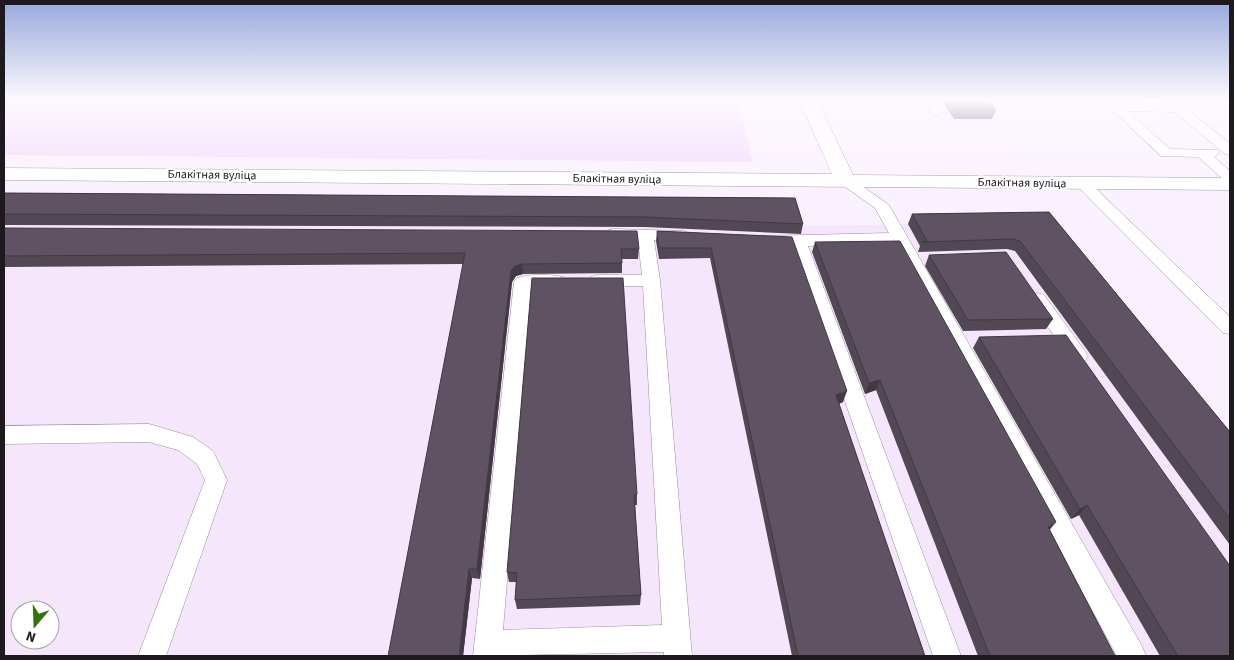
<svg xmlns="http://www.w3.org/2000/svg" width="1234" height="660" viewBox="0 0 1234 660" font-family="'Source Sans 3',sans-serif">
  <style>
    .built { fill: #f6e6fc; fill-rule: evenodd }
    .green { fill: #f4dcfc }
    .lines { fill: none; stroke-linecap: round; stroke-linejoin: round }
    .lane-casing { stroke: #9a8c9e; stroke-width: 1 }
    .secondary-casing { stroke: #9a8c9e; stroke-width: 1 }
    .lane { fill: #fff; fill-rule: evenodd }
    .secondary { fill: #fff; fill-rule: evenodd }
    .wall { fill: #524755 }
    .shaded-wall { fill: #423945 }
    .building { fill: #5f5263; stroke: #423945 }
    .labels { text-anchor: middle; dominant-baseline: central; stroke-width: 5; stroke-linejoin: round; paint-order: stroke }
    .far-street-label { font-size: 12px; fill: #1e181f; stroke: #fff }
  </style>
  <rect width="100%" height="100%" fill="#faf1fe"/>
  <path class="built" d="M 4,203 L 799,226 L 1044,222 L 1230,456 L 1230,656 L 4,656 ZM 20,610 L 50,610 L 50,640 L 20,640 Z"/>
  <path class="green" d="M 4,100 L 738,100 L 753,162 L 4,155 Z"/>
  <g class="lines">
    <g class="lane-casing">
      <g id="lane">
        <path d="M 922,100 L 935,100 L 943,112 L 937,116 L 933,115 Z"/>
        <path d="M 1102,100 L 1116,100 L 1119,103 L 1165,104 L 1162,100 L 1176,100 L 1230,144 L 1230,155 L 1225,154 L 1175,112 L 1127,111 L 1170,149 L 1217,150 L 1219,153 L 1214,157 L 1230,171 L 1230,182 L 1225,181 L 1198,157 L 1161,156 Z"/>
        <path d="M 846,177 L 851,178 L 889,205 L 1142,646 L 1146,656 L 1117,656 L 894,243 L 808,246 L 961,656 L 933,656 L 791,245 L 762,242 L 760,239 L 762,236 L 889,233 L 875,208 L 841,184 L 839,181 L 841,178 Z"/>
        <path d="M 1083,180 L 1088,181 L 1230,317 L 1230,334 L 1223,333 L 1078,187 L 1076,184 L 1078,181 Z"/>
        <path d="M 613,229 L 683,231 L 689,233 L 691,236 L 689,239 L 654,240 L 660,280 L 692,656 L 664,656 L 664,652 L 473,656 L 514,282 L 517,278 C 530,274 550,274 563,277 L 566,281 L 563,285 L 531,287 L 503,630 L 662,625 L 643,286 L 597,287 L 591,285 L 588,281 L 591,277 L 597,275 L 642,275 L 638,240 L 607,237 L 605,234 L 607,231 Z"/>
        <path d="M 1038,293 L 1044,295 L 1085,351 L 1088,356 L 1085,361 L 1078,363 L 1071,361 L 1029,299 L 1032,295 Z"/>
        <path d="M 149,424 L 193,437 L 213,451 L 227,480 L 166,656 L 138,656 L 205,480 L 197,464 L 178,450 L 149,442 L 4,444 L 4,426 Z"/>
      </g>
    </g>
    <g class="secondary-casing">
      <path id="secondary" d="M 799,100 L 817,100 L 853,175 L 1230,178 L 1230,190 L 4,180 L 4,168 L 832,174 Z"/>
    </g>
    <use href="#lane" class="lane"/>
    <use href="#secondary" class="secondary"/>
  </g>
  <g class="wall">
    <path d="M 941,100 L 988,100 L 996,110 L 992,119 L 954,119 Z"/>
    <path d="M 4,193 L 795,198 L 803,224 L 801,234 L 645,227 L 4,225 Z"/>
    <path d="M 1049,212 L 1230,432 L 1230,545 L 1015,251 L 1007,249 L 918,252 L 920,246 L 908,224 L 912,214 Z"/>
    <path d="M 4,228 L 639,249 L 638,259 L 622,259 L 622,273 L 523,274 L 516,276 L 512,282 L 480,579 L 472,578 L 463,656 L 463,264 L 4,267 Z"/>
    <path d="M 657,231 L 792,237 L 843,402 L 839,404 L 925,656 L 792,656 L 710,258 L 659,259 L 656,241 Z"/>
    <path d="M 815,242 L 1050,530 L 1115,656 L 978,656 L 876,390 L 865,394 L 812,252 Z"/>
    <path d="M 929,255 L 1053,319 L 1046,329 L 963,331 L 925,266 Z"/>
    <path d="M 532,278 L 637,494 L 637,505 L 635,505 L 641,595 L 640,605 L 517,609 L 515,600 L 516,582 L 509,582 L 507,572 Z"/>
    <path d="M 979,337 L 1230,656 L 1160,656 L 1079,515 L 1071,519 L 973,348 Z"/>
  </g>
  <g class="shaded-wall">
    <path d="M 522,264 L 523,274 L 516,276 L 512,282 L 480,579 L 477,569 L 511,271 L 515,266 Z"/>
    <path d="M 880,380 L 876,390 L 865,394 L 869,383 Z"/>
    <path d="M 847,391 L 843,402 L 832,406 L 836,395 Z"/>
    <path d="M 1087,505 L 1079,515 L 1071,519 L 1080,509 Z"/>
    <path d="M 1056,522 L 1048,532 L 1048,527 Z"/>
    <path d="M 469,569 L 472,578 L 463,656 L 459,656 Z"/>
  </g>
  <g class="building">
    <path d="M 951,100 L 988,100 L 996,110 L 958,109 Z"/>
    <path d="M 4,193 L 795,198 L 803,224 L 645,217 L 4,214 Z"/>
    <path d="M 1049,212 L 1230,432 L 1230,519 L 1020,241 L 1012,239 L 922,242 L 927,241 L 912,214 Z"/>
    <path d="M 4,228 L 637,231 L 639,249 L 621,249 L 622,263 L 522,264 L 515,266 L 511,271 L 477,569 L 469,569 L 459,656 L 388,656 L 465,253 L 4,256 Z"/>
    <path d="M 657,231 L 792,237 L 847,391 L 836,395 L 925,656 L 798,656 L 711,248 L 659,248 Z"/>
    <path d="M 900,241 L 1056,522 L 1048,527 L 1115,656 L 990,656 L 880,380 L 869,383 L 815,242 Z"/>
    <path d="M 1006,252 L 1053,319 L 968,320 L 929,255 Z"/>
    <path d="M 532,278 L 623,278 L 637,494 L 634,495 L 641,595 L 515,600 L 517,573 L 507,572 Z"/>
    <path d="M 1066,335 L 1230,566 L 1230,656 L 1178,656 L 1087,505 L 1080,509 L 979,337 Z"/>
  </g>
  <linearGradient id="sky" x2="0" y2="1"><stop stop-color="#96a8db"/><stop offset="0.52" stop-color="#fdf9ff"/><stop offset="1" stop-color="#fdf9ff" stop-opacity="0"/></linearGradient>
  <rect width="1234" height="193" fill="url(#sky)"/>
  <g class="labels">
    <g class="far-street-label">
      <text transform="translate(212 175) rotate(1)">Блакітная вуліца</text>
      <text transform="translate(617 179) rotate(1)">Блакітная вуліца</text>
      <text transform="translate(1022 183) rotate(1)">Блакітная вуліца</text>
    </g>
  </g>
  <rect width="1234" height="660" fill="none" stroke="#1e181f" stroke-width="10"/>
  <g transform="translate(35 625) rotate(199)"><circle r="24" fill="#ffffff" stroke="#a5a3a5"/>
  <path d="M0-4L9 19L0 12L-9 19Z" fill="#33730d"/>
  <text y="-8" font-size="14" font-weight="bold" text-anchor="middle" fill="#1e181f">N</text>
  </g>
</svg>
